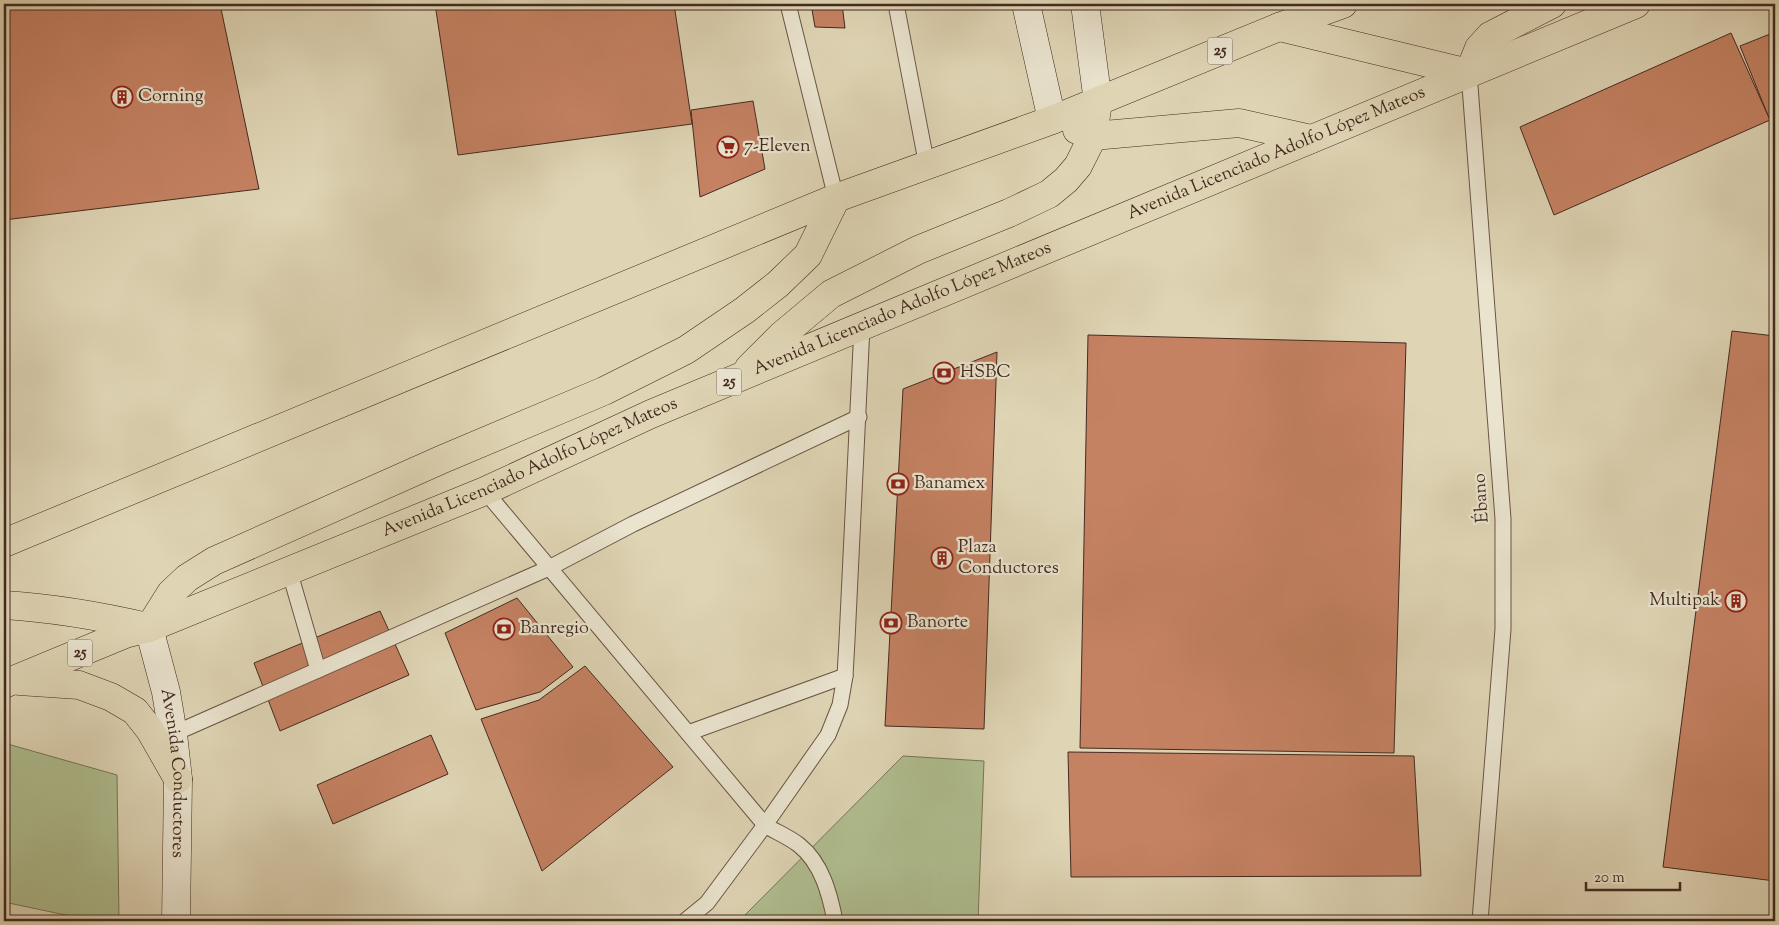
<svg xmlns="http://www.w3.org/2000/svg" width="1779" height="925" viewBox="0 0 1779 925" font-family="'Sorts Mill Goudy',serif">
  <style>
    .green { fill: #afbe90; stroke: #797458 }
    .building { fill: #c58263; stroke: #432a20 }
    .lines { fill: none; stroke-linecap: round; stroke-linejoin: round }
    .lane-casing { stroke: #6a5545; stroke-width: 17 }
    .secondary-casing { stroke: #432a20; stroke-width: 29 }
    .primary-casing { stroke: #432a20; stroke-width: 29 }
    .lane { stroke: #eae4cf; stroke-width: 15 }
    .secondary { stroke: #eae4cf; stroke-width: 28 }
    .primary { stroke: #dfd5b5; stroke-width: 28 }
    .labels { text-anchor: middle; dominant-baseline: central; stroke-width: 4.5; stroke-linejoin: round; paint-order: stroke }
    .shield { fill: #eae4cf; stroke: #756254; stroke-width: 1 }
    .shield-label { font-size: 16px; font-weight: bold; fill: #432a20 }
    .poi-label { font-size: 18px; fill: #432a20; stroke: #eae4cf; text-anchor: start }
    .street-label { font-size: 18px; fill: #432a20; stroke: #eae4cf }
  </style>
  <rect width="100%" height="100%" fill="#dfd5b5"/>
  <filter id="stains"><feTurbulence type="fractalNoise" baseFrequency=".004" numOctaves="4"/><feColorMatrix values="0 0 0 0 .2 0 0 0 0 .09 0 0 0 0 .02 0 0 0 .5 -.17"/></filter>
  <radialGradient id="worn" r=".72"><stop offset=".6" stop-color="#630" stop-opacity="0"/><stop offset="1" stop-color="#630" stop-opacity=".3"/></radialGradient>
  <g class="green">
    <path d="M 4,743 L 117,775 L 119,921 L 94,921 L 4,902 Z"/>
    <path d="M 903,756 L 984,761 L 978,921 L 739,921 Z"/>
  </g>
  <g class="building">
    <path d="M 4,4 L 220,4 L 259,189 L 4,220 Z"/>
    <path d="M 435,4 L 674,4 L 692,124 L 458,155 Z"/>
    <path d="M 811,4 L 842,4 L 845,28 L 815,27 Z"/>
    <path d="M 1775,32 L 1775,133 L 1740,46 Z"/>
    <path d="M 1731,33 L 1770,120 L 1554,215 L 1520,127 Z"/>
    <path d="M 753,101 L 765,169 L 700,197 L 691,110 Z"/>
    <path d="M 1732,331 L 1775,336 L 1775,881 L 1663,867 Z"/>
    <path d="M 1088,335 L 1406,343 L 1394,753 L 1080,748 Z"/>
    <path d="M 997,352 L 984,729 L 885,726 L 903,389 Z"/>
    <path d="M 517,598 L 573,667 L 540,692 L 476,710 L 445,633 Z"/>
    <path d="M 380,611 L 409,675 L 280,731 L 254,663 Z"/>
    <path d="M 585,666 L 673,767 L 542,871 L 481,719 L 539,700 Z"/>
    <path d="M 431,735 L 448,774 L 333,824 L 317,785 Z"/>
    <path d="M 1068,752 L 1414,756 L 1421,876 L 1071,877 Z"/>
  </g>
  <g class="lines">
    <g class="lane-casing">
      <g id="lane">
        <path d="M 788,4 L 836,198"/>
        <path d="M 896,4 L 927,166"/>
        <path d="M 1469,73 L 1503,519 L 1503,629 L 1480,921"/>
        <path d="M 485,491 L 765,825 C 776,832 789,837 799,845 C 822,863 830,895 835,921"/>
        <path d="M 289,570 L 318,670"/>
        <path d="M 688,733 L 845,676"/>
        <path d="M 173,734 L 549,568 L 633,524 L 859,417"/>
        <path d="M 685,921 L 707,903 L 765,825 L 828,735 L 840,705 L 845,676 L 847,640 L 862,326"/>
      </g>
    </g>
    <g class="secondary-casing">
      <g id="secondary">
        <path d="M 1026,4 L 1052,120"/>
        <path d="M 1085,4 L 1098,102"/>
        <path id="s1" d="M 149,628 L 166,692 L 173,734 L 178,779 L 176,921"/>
      </g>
    </g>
    <g class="primary-casing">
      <g id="primary">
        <path d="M 1279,27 L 1469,73"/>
        <path d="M 1469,73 L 1479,48 L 1490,36 L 1552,4"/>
        <path d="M 1077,130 L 1093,136 L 1239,123 L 1311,139"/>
        <path d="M 749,368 L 782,335 L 831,294 L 918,250 L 1009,213 L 1049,194 L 1066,180 L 1078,166 L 1093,136 L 1098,102"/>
        <path d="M 4,543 L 836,198 L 1052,120 L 1279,27 L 1343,4"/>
        <path d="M 4,605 C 52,608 100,616 147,627"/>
        <path d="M 149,628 L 171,593 L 187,578 L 214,561 L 443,459 L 604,391 L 686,350 L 745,310 L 778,284 L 808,255 L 836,198"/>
        <path d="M 19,681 L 79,685 L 111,697 L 135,711 L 150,730 L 178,779"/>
        <path id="s2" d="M 4,684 L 125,634 L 149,628 L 485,491 L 651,414 L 1636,4"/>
      </g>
    </g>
    <use href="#lane" class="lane"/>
    <use href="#secondary" class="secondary"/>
    <use href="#primary" class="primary"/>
  </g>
  <defs>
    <g id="building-ring" transform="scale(1.125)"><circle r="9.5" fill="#eae4cf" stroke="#8f2418" stroke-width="1.5"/><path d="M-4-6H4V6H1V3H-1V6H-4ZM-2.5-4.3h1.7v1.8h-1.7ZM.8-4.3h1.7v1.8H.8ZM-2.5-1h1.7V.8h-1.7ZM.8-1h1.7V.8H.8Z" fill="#8f2418"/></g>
    <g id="supermarket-ring" transform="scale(1.125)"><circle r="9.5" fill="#eae4cf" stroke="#8f2418" stroke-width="1.5"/><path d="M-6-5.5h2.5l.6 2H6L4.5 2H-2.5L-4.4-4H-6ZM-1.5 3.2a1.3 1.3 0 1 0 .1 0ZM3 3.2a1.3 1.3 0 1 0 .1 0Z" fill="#8f2418"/></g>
    <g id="bank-ring" transform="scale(1.125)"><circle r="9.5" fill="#eae4cf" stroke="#8f2418" stroke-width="1.5"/><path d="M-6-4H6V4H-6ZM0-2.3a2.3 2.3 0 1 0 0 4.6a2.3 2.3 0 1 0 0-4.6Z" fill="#8f2418"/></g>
  </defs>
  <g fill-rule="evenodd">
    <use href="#building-ring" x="122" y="97"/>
    <use href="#supermarket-ring" x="728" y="147"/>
    <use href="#bank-ring" x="944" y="373"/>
    <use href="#bank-ring" x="898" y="484"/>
    <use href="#building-ring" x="942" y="558"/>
    <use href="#building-ring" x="1736" y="601"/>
    <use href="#bank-ring" x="891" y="623"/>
    <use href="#bank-ring" x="504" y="629"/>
  </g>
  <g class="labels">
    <g class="shield">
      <rect x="1207.5" y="37.5" width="25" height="27" rx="4"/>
      <rect x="716.5" y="368.5" width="25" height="27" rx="4"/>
      <rect x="67.5" y="639.5" width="25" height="27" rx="4"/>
    </g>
    <g class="shield-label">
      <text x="1220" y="51">25</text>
      <text x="729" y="382">25</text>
      <text x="80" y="653">25</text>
    </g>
    <g class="poi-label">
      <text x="138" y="97">Corning</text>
      <text x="744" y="147">7-Eleven</text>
      <text x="960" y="373">HSBC</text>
      <text x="914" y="484">Banamex</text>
      <text x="958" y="548">Plaza<tspan x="958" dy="21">Conductores</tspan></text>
      <text x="1720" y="601" text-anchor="end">Multipak</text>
      <text x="907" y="623">Banorte</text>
      <text x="520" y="629">Banregio</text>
    </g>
    <g class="street-label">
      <text stroke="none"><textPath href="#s2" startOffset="1379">Avenida Licenciado Adolfo López Mateos</textPath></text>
      <text stroke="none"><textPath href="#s2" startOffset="974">Avenida Licenciado Adolfo López Mateos</textPath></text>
      <text stroke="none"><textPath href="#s2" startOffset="569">Avenida Licenciado Adolfo López Mateos</textPath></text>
      <text transform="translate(1482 498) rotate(-94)">Ébano</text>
      <text stroke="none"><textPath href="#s1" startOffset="148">Avenida Conductores</textPath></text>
    </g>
  </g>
  <rect width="1779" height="925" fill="none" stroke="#dfd5b5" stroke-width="20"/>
  <rect x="5" y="5" width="1769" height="915" fill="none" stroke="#432a20" stroke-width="2.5"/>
  <rect x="10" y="10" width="1759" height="905" fill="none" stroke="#432a20"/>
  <path d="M1586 882v8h94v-8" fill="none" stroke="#432a20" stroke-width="2.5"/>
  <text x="1594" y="882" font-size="15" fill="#432a20" stroke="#eae4cf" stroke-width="4" paint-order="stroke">20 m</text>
  <rect width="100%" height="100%" filter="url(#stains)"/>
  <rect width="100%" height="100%" fill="url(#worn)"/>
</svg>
